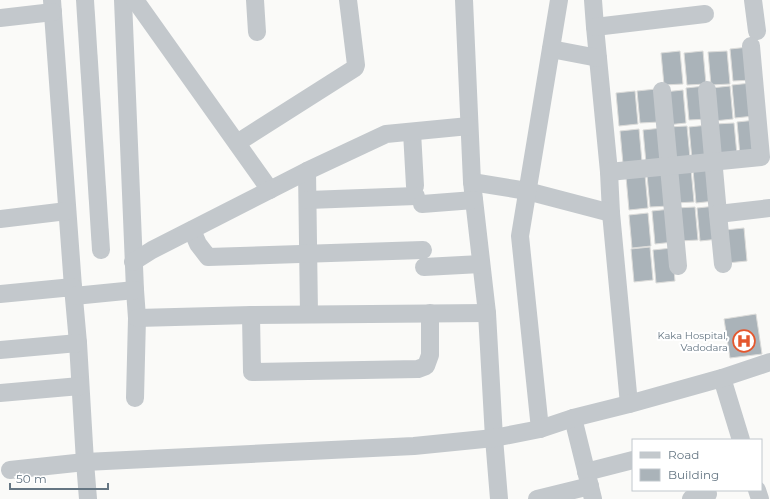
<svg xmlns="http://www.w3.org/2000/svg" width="770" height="499" viewBox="0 0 770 499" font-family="Montserrat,sans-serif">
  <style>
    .building { fill: #aab3b9; stroke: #dcdcda }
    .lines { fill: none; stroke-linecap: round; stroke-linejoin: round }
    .minor { stroke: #c3c8cc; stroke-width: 18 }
    .labels { text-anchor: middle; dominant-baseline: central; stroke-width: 4; stroke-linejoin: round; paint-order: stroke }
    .poi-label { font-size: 10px; fill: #657683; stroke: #fff; text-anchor: end }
  </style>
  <rect width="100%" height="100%" fill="#fafaf8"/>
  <g class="building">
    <path d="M 749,47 L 752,80 L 733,81 L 730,49 Z"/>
    <path d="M 680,51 L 683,84 L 664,85 L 661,53 Z"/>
    <path d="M 703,51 L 706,84 L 687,85 L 684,53 Z"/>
    <path d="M 727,51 L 730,84 L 711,85 L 708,52 Z"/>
    <path d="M 751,83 L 754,116 L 735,118 L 732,85 Z"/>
    <path d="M 705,86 L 708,119 L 689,120 L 686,88 Z"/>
    <path d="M 730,86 L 733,119 L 714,121 L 711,88 Z"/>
    <path d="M 656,89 L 659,122 L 640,123 L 637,91 Z"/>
    <path d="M 683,90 L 686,123 L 667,125 L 664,92 Z"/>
    <path d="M 635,91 L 638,124 L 619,126 L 616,93 Z"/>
    <path d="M 756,120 L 759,153 L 740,155 L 737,122 Z"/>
    <path d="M 734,123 L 737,155 L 718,157 L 715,124 Z"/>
    <path d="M 708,125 L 711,158 L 692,160 L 689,127 Z"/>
    <path d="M 687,126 L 690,158 L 671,160 L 668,127 Z"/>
    <path d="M 662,128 L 665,161 L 646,163 L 643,130 Z"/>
    <path d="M 639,129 L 642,162 L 623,164 L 620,131 Z"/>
    <path d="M 712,168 L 715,201 L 696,203 L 693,170 Z"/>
    <path d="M 691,169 L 694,202 L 675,203 L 672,170 Z"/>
    <path d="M 666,173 L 669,206 L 650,207 L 647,175 Z"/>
    <path d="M 645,175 L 648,208 L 629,210 L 626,177 Z"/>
    <path d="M 716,206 L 719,239 L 700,241 L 697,208 Z"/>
    <path d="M 695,207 L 698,240 L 679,241 L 676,208 Z"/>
    <path d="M 671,209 L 674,242 L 655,244 L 652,211 Z"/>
    <path d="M 648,213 L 651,246 L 632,248 L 629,215 Z"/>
    <path d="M 744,228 L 747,261 L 727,263 L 725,230 Z"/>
    <path d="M 650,247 L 653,280 L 634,282 L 631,249 Z"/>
    <path d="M 672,248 L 675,281 L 656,283 L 653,250 Z"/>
    <path d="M 756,314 L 762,354 L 730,358 L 724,319 Z"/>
  </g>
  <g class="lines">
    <g class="minor">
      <path d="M 52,0 L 73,287"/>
      <path d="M 85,0 L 101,250"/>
      <path d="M 123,0 L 135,290 L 137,318 L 135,398"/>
      <path d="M 135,0 L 270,190"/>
      <path d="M 255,0 L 257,32"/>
      <path d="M 464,0 L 472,182 L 487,313 L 494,438 L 499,499"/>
      <path d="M 593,0 L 595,27 L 609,172 L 611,213 L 629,404"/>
      <path d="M 753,0 L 757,31"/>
      <path d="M 0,18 L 53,12"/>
      <path d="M 595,27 L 705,14"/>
      <path d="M 551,49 L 598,58"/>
      <path d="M 707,90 L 718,214"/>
      <path d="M 662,91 L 678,266"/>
      <path d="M 412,132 L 415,186"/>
      <path d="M 237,143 L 355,68 L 356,65 L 348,0"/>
      <path d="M 307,171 L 309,314"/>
      <path d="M 609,172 L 761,157 L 751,46"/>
      <path d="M 472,182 L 527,191 L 611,213"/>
      <path d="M 308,200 L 416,196"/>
      <path d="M 422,204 L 474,200"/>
      <path d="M 0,219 L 67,211"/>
      <path d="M 192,230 L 198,244 L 208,257 L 423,250"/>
      <path d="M 133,262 L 152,250 L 307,171 L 386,134 L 469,126"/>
      <path d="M 723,264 L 718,214 L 770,208"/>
      <path d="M 424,267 L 481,264"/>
      <path d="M 0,294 L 73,287 L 78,343 L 85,462 L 88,499"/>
      <path d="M 74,296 L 135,290"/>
      <path d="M 251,315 L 252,372 L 418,369 L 426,366 L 430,355 L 430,313"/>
      <path d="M 137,318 L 251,315 L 487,313"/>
      <path d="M 0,350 L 78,343"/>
      <path d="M 722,378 L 741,440"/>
      <path d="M 0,393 L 80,386"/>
      <path d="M 573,418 L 593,499"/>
      <path d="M 540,429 L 520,236 L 559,0"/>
      <path d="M 10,470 L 85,462 L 414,446 L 494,438 L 540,429 L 573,418 L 629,404 L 722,378 L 770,362"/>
      <path d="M 586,472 L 633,460"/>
      <path d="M 757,490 L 760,499"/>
      <path d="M 537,499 L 590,486"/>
      <path d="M 691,499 L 708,494"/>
    </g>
  </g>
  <defs>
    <g id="hospital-ring" transform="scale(1.15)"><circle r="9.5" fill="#fff" stroke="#e4572e" stroke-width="1.5"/><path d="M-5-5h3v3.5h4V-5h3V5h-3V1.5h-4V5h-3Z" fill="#e4572e"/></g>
  </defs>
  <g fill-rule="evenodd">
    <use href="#hospital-ring" x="744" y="341"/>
  </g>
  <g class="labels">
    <g class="poi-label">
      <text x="728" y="335">Kaka Hospital,<tspan x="728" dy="12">Vadodara</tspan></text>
    </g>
  </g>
  <rect x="632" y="439" width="130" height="52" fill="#ffffff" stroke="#c1c8cd"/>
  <rect x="640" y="452" width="20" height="6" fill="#c3c8cc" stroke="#c1c8cd"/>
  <text x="668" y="459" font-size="12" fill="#657683">Road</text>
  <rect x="640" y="469" width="20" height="12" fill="#aab3b9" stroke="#c1c8cd"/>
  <text x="668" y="479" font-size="12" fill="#657683">Building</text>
  <path d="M10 483v6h98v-6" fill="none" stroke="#657683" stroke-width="2"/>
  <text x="16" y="483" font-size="12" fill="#657683" stroke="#ffffff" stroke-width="3" paint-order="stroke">50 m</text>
</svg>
